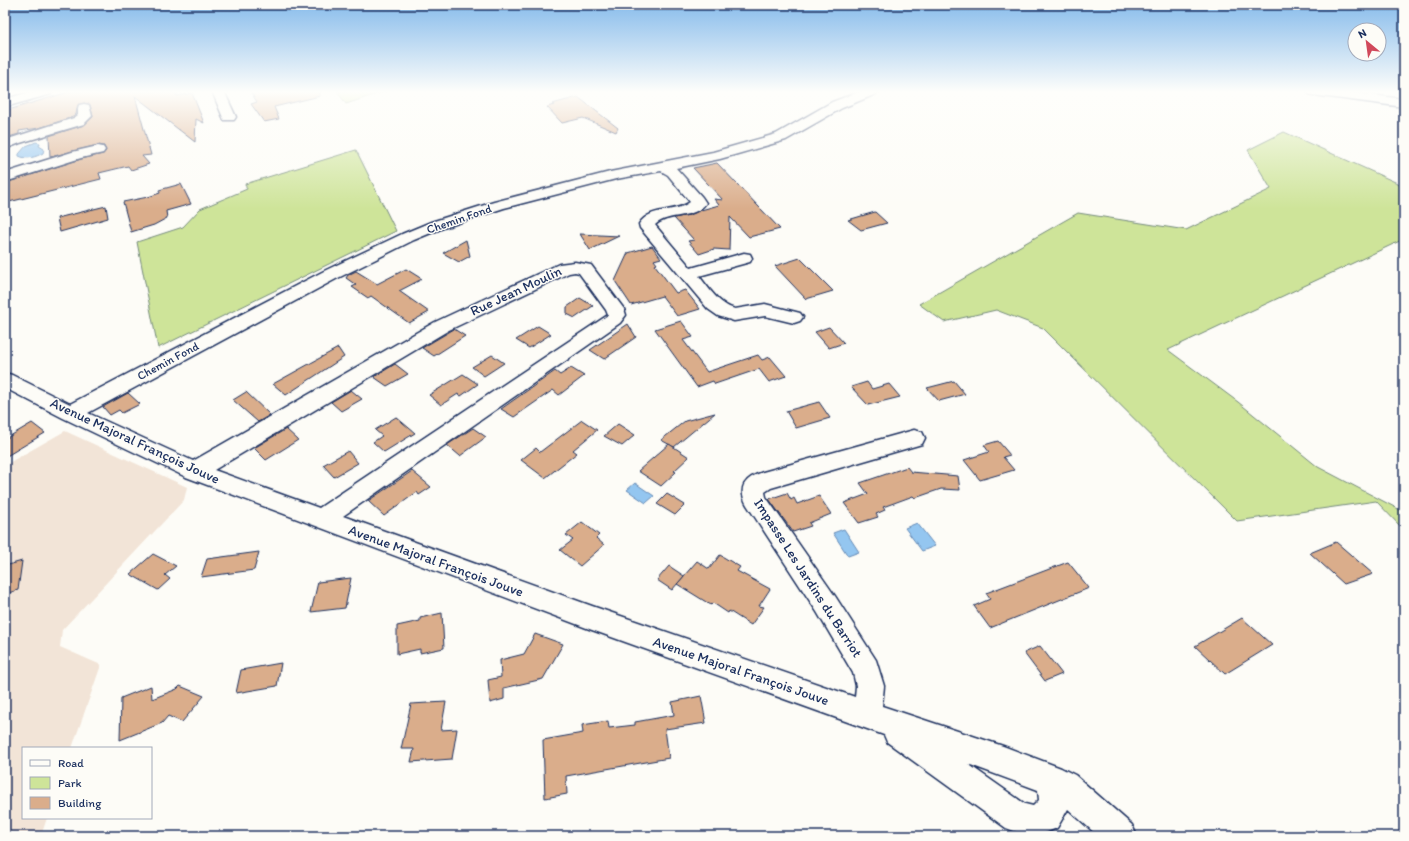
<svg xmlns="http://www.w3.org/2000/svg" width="1409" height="841" viewBox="0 0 1409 841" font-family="Itim,sans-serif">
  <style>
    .built { fill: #f2e4d7 }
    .green { fill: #cee499; stroke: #748a7c }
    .water { fill: #94c6f0; stroke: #648ab6 }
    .building { fill: #daad8b; stroke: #1b2f5e }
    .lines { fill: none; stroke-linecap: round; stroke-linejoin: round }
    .street-casing { stroke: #1b2f5e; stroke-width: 3 }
    .street { fill: #fdfcf7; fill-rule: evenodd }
    .labels { text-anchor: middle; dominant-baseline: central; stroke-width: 3; stroke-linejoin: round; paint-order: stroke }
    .far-street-label { font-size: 12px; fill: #1b2f5e; stroke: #fdfcf7 }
    .street-label { font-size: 14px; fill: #1b2f5e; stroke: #fdfcf7 }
  </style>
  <rect width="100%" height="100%" fill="#fdfcf7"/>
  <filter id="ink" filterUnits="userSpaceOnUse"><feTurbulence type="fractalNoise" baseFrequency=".025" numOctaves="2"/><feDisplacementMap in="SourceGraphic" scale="8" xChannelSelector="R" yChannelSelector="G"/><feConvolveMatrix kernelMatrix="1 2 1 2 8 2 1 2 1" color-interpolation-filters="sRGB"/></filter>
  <g filter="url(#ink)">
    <path class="built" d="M 65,431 L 187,487 L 184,500 L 62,630 L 60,647 L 101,665 L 72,748 L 23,748 L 23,818 L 47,818 L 41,836 L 5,836 L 5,465 Z"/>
    <g class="green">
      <path d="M 337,91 L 386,91 L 346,104 Z"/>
      <path d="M 1284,132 L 1404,186 L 1404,239 L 1168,350 L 1238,402 L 1318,467 L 1404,512 L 1404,530 L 1376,501 L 1237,521 L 1043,328 L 996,310 L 944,322 L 919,304 L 1078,213 L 1186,230 L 1271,189 L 1248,150 Z"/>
      <path d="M 356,150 L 396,231 L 158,348 L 137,242 L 183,227 L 200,209 L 247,189 L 245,184 Z"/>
    </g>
    <g class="water">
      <path d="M 36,142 L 40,143 L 39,146 L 44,149 L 43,153 C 36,157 27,160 19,156 L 19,154 L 26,146 Z"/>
      <path d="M 635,483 L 654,496 L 646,503 L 627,490 Z"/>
      <path d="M 917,523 L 935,546 L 922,551 L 905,528 Z"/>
      <path d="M 844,529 L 859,552 L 848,556 L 833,533 Z"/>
    </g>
    <g class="building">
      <path d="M 72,91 L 175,91 L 177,96 L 192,93 L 204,123 L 196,119 L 195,142 L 135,96 L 151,155 L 142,156 L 149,164 L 131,170 L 128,166 L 99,173 L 101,179 L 5,203 L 5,183 L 81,159 L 103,154 L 106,151 L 104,146 L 98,145 L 50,157 L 49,136 L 84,125 L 93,117 L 90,105 L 84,103 L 78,105 L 76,114 L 73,117 L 39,128 L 19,131 L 19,134 L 5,138 L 5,111 Z"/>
      <path d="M 250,91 L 320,91 L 320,96 L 274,107 L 279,119 L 264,122 L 251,104 L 257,102 Z"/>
      <path d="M 578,97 L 618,128 L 616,132 L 583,118 L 562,123 L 547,107 L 554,105 L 552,104 Z"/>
      <path d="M 717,163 L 780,229 L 749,237 L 730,217 L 729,250 L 714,249 L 699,254 L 688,241 L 694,240 L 674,218 L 689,215 L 701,210 L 719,205 L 714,199 L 723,200 L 693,168 Z"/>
      <path d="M 181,184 L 191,204 L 166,211 L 167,218 L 154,225 L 131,232 L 123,202 L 148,197 L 160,193 L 159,190 Z"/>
      <path d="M 106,206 L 108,218 L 60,232 L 57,218 Z"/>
      <path d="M 875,212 L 887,223 L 861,230 L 848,220 Z"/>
      <path d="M 580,234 L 619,236 L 590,250 Z"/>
      <path d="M 466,240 L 470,256 L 459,262 L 443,253 Z"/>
      <path d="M 652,246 L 661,258 L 654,260 L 657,264 L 655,265 L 676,293 L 685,290 L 700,309 L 677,316 L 662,296 L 631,305 L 615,281 L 628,253 Z"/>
      <path d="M 800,258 L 833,291 L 806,299 L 775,266 Z"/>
      <path d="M 406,269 L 422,279 L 399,291 L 429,312 L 409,323 L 371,296 L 368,298 L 352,287 L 356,285 L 346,278 L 348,275 L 356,271 L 377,284 Z"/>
      <path d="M 580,298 L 593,306 L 575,318 L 567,314 L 567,307 Z"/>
      <path d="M 681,321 L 693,337 L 683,340 L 707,372 L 758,355 L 762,360 L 770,357 L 786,376 L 769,382 L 759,369 L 715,384 L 713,381 L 697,387 L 655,329 Z"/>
      <path d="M 628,324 L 636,337 L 604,359 L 590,350 Z"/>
      <path d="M 538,326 L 551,334 L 529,348 L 516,340 Z"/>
      <path d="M 829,327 L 844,343 L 829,348 L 815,332 Z"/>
      <path d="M 454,329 L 465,336 L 434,356 L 422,348 Z"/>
      <path d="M 338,348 L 344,357 L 286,395 L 273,384 Z"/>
      <path d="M 492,355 L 504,363 L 484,376 L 472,367 Z"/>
      <path d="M 395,364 L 408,374 L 387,386 L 374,377 Z"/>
      <path d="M 571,368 L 584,376 L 559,395 L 553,390 L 514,417 L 501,409 L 555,371 L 560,375 Z"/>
      <path d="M 463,374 L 478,384 L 461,396 L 458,394 L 441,405 L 429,395 Z"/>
      <path d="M 954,381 L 965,394 L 939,401 L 927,388 Z"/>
      <path d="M 867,382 L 872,389 L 889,384 L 900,397 L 868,405 L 851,387 Z"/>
      <path d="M 351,390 L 362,399 L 341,411 L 331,402 Z"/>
      <path d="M 246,392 L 270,415 L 258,422 L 233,400 Z"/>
      <path d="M 128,393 L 140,404 L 122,413 L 119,410 L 110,415 L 103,407 Z"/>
      <path d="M 819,402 L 830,418 L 796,428 L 786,411 Z"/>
      <path d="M 715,413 L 674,447 L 661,440 L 685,421 Z"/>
      <path d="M 396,417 L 415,433 L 384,452 L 373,442 L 382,436 L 375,430 Z"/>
      <path d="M 582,420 L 597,430 L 573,450 L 577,453 L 545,478 L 521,460 L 536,448 L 540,452 Z"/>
      <path d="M 32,423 L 45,433 L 5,457 L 5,439 Z"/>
      <path d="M 618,424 L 635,435 L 622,446 L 604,436 Z"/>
      <path d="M 473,428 L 486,437 L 460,456 L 447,445 Z"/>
      <path d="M 286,429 L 298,440 L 266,460 L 254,448 Z"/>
      <path d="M 998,441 L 1010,455 L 1003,457 L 1014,470 L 980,480 L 964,460 L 989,452 L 984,445 Z"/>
      <path d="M 669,444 L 689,457 L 674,471 L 676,472 L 661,486 L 638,471 Z"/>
      <path d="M 348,451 L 358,463 L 334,477 L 323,465 Z"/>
      <path d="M 907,467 L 911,472 L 958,476 L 960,490 L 941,489 L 915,498 L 913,496 L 883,507 L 885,510 L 876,514 L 878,517 L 859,523 L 844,503 L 868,494 L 860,483 Z"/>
      <path d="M 412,471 L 431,487 L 419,495 L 417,492 L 384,516 L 368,501 Z"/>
      <path d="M 787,493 L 791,500 L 794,498 L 797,504 L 819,496 L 831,514 L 809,523 L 811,526 L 793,532 L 769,499 Z"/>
      <path d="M 667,494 L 685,505 L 675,515 L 657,504 Z"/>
      <path d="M 582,522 L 599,535 L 596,538 L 604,545 L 580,566 L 560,550 L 573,540 L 566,535 Z"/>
      <path d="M 1336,542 L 1373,574 L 1344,584 L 1310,553 Z"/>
      <path d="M 259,552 L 254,570 L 201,577 L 207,559 Z"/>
      <path d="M 153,554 L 176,566 L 165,575 L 170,579 L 158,590 L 130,574 Z"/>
      <path d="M 720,555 L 740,567 L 737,571 L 770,589 L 759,606 L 764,607 L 751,625 L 729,611 L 728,613 L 713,603 L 711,605 L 677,584 L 697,561 L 709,569 Z"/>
      <path d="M 22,561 L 18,590 L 5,594 L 5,566 Z"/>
      <path d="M 1068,562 L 1089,588 L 990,628 L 974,606 L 990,599 L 986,593 Z"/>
      <path d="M 669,566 L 684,576 L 672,590 L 657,580 Z"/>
      <path d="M 351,578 L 345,608 L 311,612 L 318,582 Z"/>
      <path d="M 442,613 L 444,648 L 420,653 L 420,649 L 397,654 L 397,626 L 420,621 L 420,618 Z"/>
      <path d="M 1242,618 L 1272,645 L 1225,674 L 1195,646 Z"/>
      <path d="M 535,634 L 563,644 L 543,679 L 504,688 L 504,699 L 490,703 L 488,680 L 501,677 L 500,660 L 524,654 Z"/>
      <path d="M 1040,646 L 1062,674 L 1045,681 L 1024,653 Z"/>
      <path d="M 281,663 L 277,686 L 236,693 L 241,670 Z"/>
      <path d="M 151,686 L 152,699 L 177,689 L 180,686 L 204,696 L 182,722 L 168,716 L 162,723 L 120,740 L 121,698 Z"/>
      <path d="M 701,696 L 706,723 L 665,729 L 669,758 L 566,776 L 567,794 L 545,798 L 543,740 L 583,733 L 582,725 L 608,721 L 609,728 L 635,725 L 635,722 L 674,715 L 672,702 Z"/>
      <path d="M 446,702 L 441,730 L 457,729 L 452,759 L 411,762 L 414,749 L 401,749 L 411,704 Z"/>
    </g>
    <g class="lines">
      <g class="street-casing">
        <g id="street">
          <path d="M 34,91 L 53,91 L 51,94 L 5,107 L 5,99 Z"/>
          <path d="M 212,91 L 224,91 L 236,117 L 234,120 L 224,120 Z"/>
          <path d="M 861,91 L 878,91 L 876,94 L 842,108 L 786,140 L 720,159 L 676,168 L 702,197 L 706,203 C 694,220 669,212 655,225 L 691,268 L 744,253 L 750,254 L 752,258 L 750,262 L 699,276 C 709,288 719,305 735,309 L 765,304 L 800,313 L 803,317 L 800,321 L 794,323 L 765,316 L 734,321 L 718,316 L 708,309 L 640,228 L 639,224 C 651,206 674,214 690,202 L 668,175 L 661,171 L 616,179 L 504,208 L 443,228 L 414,240 L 336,279 L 88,413 L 193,461 L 435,322 L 559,264 L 575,262 L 591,265 L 624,309 L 626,315 L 620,323 L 343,516 L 592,606 L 855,697 L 856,686 L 853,673 L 817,612 L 747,505 C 737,487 745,478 763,472 L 914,430 L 922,432 L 925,438 L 922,444 L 771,488 L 765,492 L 766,497 L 835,596 L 876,660 L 884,686 L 882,706 L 1003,746 L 1061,768 L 1075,775 L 1132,825 L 1137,836 L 1098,836 L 1068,809 L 1057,828 L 1037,836 L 1028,836 L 1006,828 L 887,742 L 884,735 L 592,630 L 186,477 L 63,418 L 5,388 L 5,373 L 12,375 L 70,404 L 324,271 L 402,234 L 431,222 L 494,202 L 610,172 L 713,152 L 776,134 L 832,102 ZM 575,272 L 579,273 L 606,310 L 608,315 L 319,508 L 214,470 L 449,330 L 569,273 ZM 968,764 L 1038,790 L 1039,800 L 1033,806 L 1025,804 Z"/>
          <path d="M 1307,91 L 1340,91 L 1404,99 L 1404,107 L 1313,95 L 1309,94 Z"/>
          <path d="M 84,104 L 89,105 L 92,116 L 84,124 L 20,143 L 5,149 L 5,140 L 74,118 L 78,115 L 78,108 L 79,105 Z"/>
          <path d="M 98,146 L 103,147 L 105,150 L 103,153 L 81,158 L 5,182 L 5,173 L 72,152 Z"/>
        </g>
      </g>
      <use href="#street" class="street"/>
    </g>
  </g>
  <linearGradient id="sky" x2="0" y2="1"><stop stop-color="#86bbeb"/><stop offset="0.44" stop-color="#fefefb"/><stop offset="1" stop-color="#fefefb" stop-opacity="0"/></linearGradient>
  <rect width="1409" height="209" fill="url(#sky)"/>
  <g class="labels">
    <g class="far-street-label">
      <text transform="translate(459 219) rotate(-19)">Chemin Fond</text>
      <text transform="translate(168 361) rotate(-28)">Chemin Fond</text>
    </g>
    <g class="street-label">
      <text transform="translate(516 291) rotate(-25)">Rue Jean Moulin</text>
      <text transform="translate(135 441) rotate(25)">Avenue Majoral François Jouve</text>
      <text transform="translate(436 561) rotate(20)">Avenue Majoral François Jouve</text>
      <text transform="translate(808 578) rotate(57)">Impasse Les Jardins du Barriot</text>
      <text transform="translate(741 671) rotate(19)">Avenue Majoral François Jouve</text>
    </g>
  </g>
  <rect width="1409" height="841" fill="none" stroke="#fdfcf7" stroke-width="20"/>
  <rect x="10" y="10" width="1389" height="821" fill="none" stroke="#1b2f5e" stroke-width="1.5" filter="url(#ink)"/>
  <rect x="22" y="747" width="130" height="72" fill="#fdfcf7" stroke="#a3aaba"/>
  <rect x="30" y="760" width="20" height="6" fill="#fdfcf7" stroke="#a3aaba"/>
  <text x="58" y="767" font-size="12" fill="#1b2f5e">Road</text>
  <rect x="30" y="777" width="20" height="12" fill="#cee499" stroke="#a3aaba"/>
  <text x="58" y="787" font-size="12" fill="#1b2f5e">Park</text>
  <rect x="30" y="797" width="20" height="12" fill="#daad8b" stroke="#a3aaba"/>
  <text x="58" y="807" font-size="12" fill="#1b2f5e">Building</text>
  <g transform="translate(1367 42) rotate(331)"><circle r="19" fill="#fdfcf7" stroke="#a3aaba"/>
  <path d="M0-3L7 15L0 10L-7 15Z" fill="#d1495b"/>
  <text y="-6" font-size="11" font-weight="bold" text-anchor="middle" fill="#1b2f5e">N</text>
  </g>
</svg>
